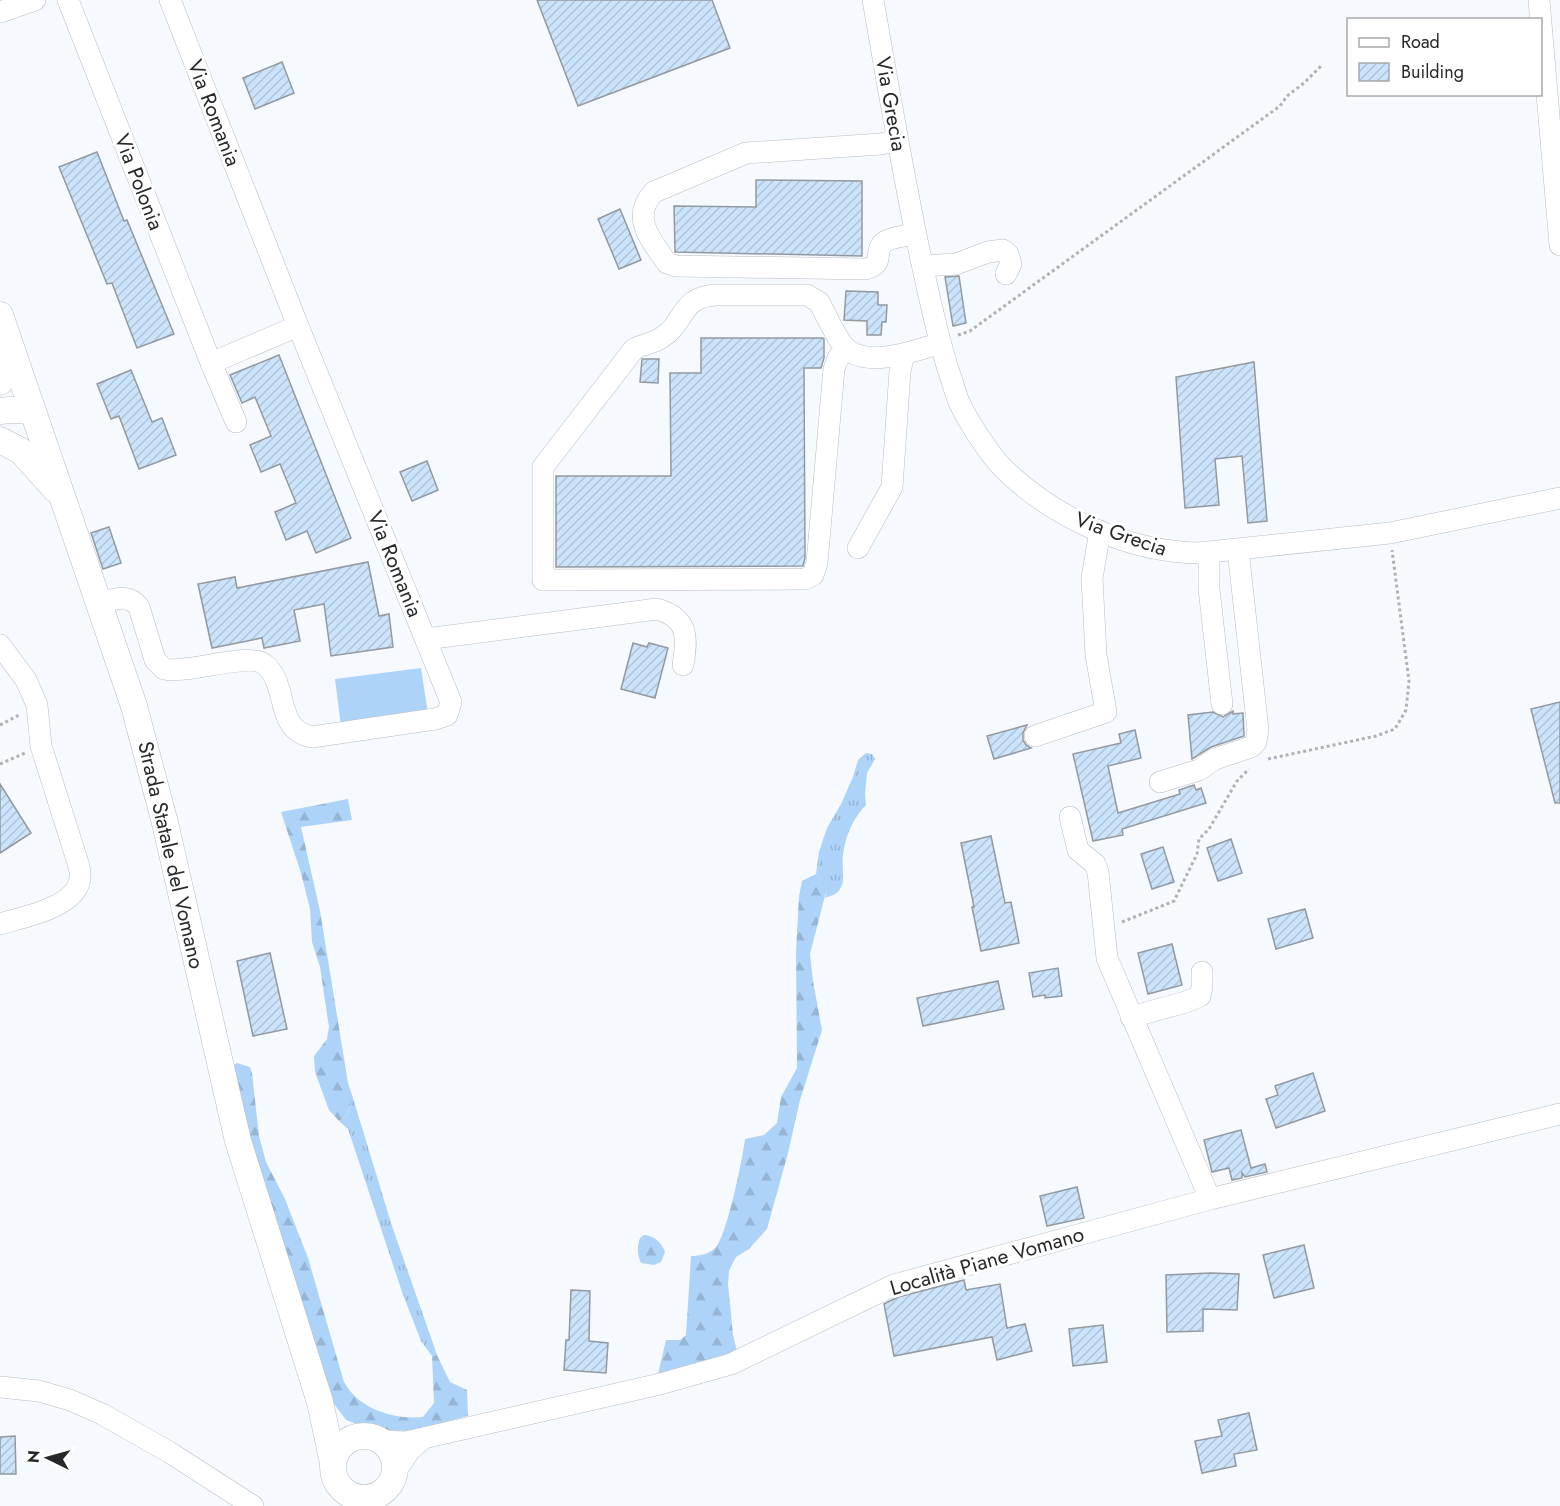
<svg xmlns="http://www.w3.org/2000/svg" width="1560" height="1506" viewBox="0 0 1560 1506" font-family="Jost,sans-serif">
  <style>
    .grass { fill: url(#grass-tufts) }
    .forest { fill: url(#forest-firs) }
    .pitch { fill: #aed3f8 }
    .building { fill: url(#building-hatch); stroke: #93999e; stroke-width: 1.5 }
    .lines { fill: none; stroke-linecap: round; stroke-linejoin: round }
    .minor-casing { stroke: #b8bdc2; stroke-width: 22 }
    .major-casing { stroke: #b8bdc2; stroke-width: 27 }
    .path { stroke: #aeb1b5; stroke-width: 3; stroke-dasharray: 3 3; stroke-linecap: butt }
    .minor { stroke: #fff; stroke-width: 21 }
    .major { stroke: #fff; stroke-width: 26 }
    .labels { text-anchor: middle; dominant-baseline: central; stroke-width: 6; stroke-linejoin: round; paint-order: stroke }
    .street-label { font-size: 21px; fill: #26282a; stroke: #fff }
  </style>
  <defs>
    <pattern id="grass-tufts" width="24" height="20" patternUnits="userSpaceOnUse" patternTransform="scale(1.5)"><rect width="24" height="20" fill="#aed3f8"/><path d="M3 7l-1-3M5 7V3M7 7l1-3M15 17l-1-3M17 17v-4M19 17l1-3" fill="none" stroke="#96b5d5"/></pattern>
    <pattern id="forest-firs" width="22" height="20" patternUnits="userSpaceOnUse" patternTransform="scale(1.5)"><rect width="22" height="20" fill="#aed3f8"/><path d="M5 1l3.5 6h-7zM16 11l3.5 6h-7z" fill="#96b5d5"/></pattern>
    <pattern id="building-hatch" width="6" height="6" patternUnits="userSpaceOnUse" patternTransform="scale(1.5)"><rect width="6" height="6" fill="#cbe4fc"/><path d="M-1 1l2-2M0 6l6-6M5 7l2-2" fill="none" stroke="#aec4d8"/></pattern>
  </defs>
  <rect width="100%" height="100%" fill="#f6faff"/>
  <g class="grass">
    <path d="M 866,753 L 872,754 L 875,759 L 867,773 L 865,793 L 866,805 C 853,818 845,837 843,855 C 841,867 847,882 838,892 C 835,895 829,896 825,898 C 828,886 826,881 816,874 L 819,852 L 827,828 L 841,804 L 853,777 L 858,760 Z"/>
    <path d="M 353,1098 L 391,1223 L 437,1355 L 432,1356 L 421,1341 L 402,1292 L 348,1129 L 339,1121 L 347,1116 Z"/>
  </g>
  <g class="forest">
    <path d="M 348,799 L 352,820 L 301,827 L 320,911 L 348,1083 L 353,1098 L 347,1116 L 339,1121 L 329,1110 L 315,1072 L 314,1056 L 327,1039 L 329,1027 L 320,967 L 312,942 L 310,909 L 301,873 L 281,812 Z"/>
    <path d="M 816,874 L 824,880 L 827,888 L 810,954 L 813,981 L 822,1030 L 800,1100 L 788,1153 L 767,1229 L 749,1249 L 736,1257 L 729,1270 L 728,1284 L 733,1335 L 737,1351 L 658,1374 L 666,1340 L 680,1340 L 686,1335 L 691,1256 C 699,1256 710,1254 716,1247 C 727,1235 743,1157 745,1139 L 764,1135 L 777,1123 L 781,1097 L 797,1068 L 796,952 L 799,896 L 802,881 Z"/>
    <path d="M 237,1063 L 250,1067 L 252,1073 L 259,1136 L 266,1162 L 285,1199 L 308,1258 L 344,1382 C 359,1409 393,1420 423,1417 L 434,1403 L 432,1356 L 437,1355 L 450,1382 L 467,1390 L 468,1416 L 411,1431 L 373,1430 L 346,1420 L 329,1397 L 259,1188 L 231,1067 Z"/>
    <path d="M 644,1235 C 655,1236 661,1242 665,1252 L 661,1262 L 654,1265 L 641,1263 C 637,1254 637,1247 640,1238 Z"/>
  </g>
  <path class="pitch" d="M 421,668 L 428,714 L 341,726 L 335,679 Z"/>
  <g class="building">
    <path d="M 537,0 L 712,0 L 730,48 L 578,106 Z"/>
    <path d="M 282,62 L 294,93 L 255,109 L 243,78 Z"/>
    <path d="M 97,152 L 124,221 L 127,220 L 174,334 L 137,348 L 112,283 L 107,284 L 59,167 Z"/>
    <path d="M 756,180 L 862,181 L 862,256 L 675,252 L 674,206 L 756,207 Z"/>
    <path d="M 620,209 L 641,260 L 619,269 L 598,219 Z"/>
    <path d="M 959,276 L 966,323 L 953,326 L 945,277 Z"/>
    <path d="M 846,291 L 878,292 L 878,305 L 887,305 L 886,322 L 882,322 L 881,335 L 867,335 L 867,321 L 844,320 Z"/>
    <path d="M 701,338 L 823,338 L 824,339 L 824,358 L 821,368 L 804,368 L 805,558 L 803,566 L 556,567 L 556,476 L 671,476 L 670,373 L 701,373 Z"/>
    <path d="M 279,355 L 351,538 L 316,553 L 307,531 L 286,540 L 275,512 L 296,503 L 280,464 L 261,472 L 250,445 L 271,436 L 255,397 L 242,403 L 230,375 Z"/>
    <path d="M 642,359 L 659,359 L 658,383 L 640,382 Z"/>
    <path d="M 1254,362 L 1267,521 L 1248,523 L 1242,456 L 1215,459 L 1219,505 L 1185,508 L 1176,377 Z"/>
    <path d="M 131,370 L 152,422 L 162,418 L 176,455 L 139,469 L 119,416 L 111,419 L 97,384 Z"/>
    <path d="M 427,461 L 438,490 L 412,501 L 400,472 Z"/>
    <path d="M 109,527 L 121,563 L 103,569 L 91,533 Z"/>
    <path d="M 368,562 L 379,616 L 389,614 L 393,647 L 331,656 L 324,604 L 294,610 L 300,641 L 264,648 L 262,638 L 212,648 L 198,584 L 235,577 L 237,588 Z"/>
    <path d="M 633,643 L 647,647 L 649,643 L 668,648 L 655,698 L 621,689 Z"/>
    <path d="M 1560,702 L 1560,803 L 1555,803 L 1531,709 Z"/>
    <path d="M 1233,711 L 1233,714 L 1243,713 L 1244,736 L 1211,747 L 1192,759 L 1188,715 L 1213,712 L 1223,717 Z"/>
    <path d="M 1027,725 L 1023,733 L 1023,740 L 1026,745 L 1031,748 L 994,759 L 987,736 Z"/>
    <path d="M 1135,730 L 1141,758 L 1108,766 L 1118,813 L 1180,794 L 1179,790 L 1194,785 L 1196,790 L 1201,788 L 1206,803 L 1122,829 L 1123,835 L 1093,841 L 1073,754 L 1121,743 L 1119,734 Z"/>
    <path d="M 0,784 L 31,833 L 0,853 Z"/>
    <path d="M 991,836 L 1005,903 L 1011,902 L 1019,943 L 981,951 L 972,907 L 974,907 L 961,843 Z"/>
    <path d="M 1231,839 L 1242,873 L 1218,881 L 1207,848 Z"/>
    <path d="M 1163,847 L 1174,882 L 1152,889 L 1141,854 Z"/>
    <path d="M 1305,909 L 1313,938 L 1276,949 L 1268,919 Z"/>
    <path d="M 1172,944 L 1182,985 L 1148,994 L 1138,953 Z"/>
    <path d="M 270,953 L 287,1029 L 253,1036 L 237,961 Z"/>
    <path d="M 1058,968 L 1062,996 L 1045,998 L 1045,995 L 1033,997 L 1029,973 Z"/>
    <path d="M 998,981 L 1004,1009 L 923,1026 L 917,998 Z"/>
    <path d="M 1313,1073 L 1325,1111 L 1276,1128 L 1266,1099 L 1278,1095 L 1275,1086 Z"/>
    <path d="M 1241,1130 L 1251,1168 L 1265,1164 L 1267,1172 L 1245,1177 L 1242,1173 L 1242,1178 L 1232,1180 L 1229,1168 L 1212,1172 L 1204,1140 Z"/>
    <path d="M 1077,1187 L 1084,1218 L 1047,1226 L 1040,1196 Z"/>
    <path d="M 1304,1245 L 1314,1288 L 1274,1298 L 1263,1255 Z"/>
    <path d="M 1211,1273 L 1239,1274 L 1237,1310 L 1203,1309 L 1203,1331 L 1167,1332 L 1166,1275 Z"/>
    <path d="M 964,1280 L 966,1290 L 1000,1284 L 1007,1328 L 1025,1324 L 1032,1351 L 997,1360 L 992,1337 L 894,1356 L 884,1304 L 898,1297 Z"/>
    <path d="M 571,1290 L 590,1291 L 589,1341 L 608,1343 L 606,1373 L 564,1370 L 566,1340 L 569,1340 Z"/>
    <path d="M 1103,1325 L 1107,1362 L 1073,1366 L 1069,1329 Z"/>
    <path d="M 1249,1413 L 1257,1450 L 1234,1454 L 1236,1466 L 1202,1473 L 1195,1441 L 1222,1436 L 1218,1420 Z"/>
    <path d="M 15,1436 L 16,1474 L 0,1474 L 0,1437 Z"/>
  </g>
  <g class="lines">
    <g class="minor-casing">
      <g id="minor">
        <path d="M 68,0 L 211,363 L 298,326"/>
        <path d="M 873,0 C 889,91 904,182 924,273 C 932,308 939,344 951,378 C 954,387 956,396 960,404 C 969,423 991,457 1006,471 C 1056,519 1130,552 1199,553 L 1390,533 L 1560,498"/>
        <path d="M 1539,0 L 1560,245"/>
        <path d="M 0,12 L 35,0"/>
        <path d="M 897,140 L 881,144 L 746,153 L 654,192 C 630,217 651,240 667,263 L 676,266 L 866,269 C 886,263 873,253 883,243 C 890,237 906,236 915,234"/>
        <path d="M 923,266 L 956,264 L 988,252 L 1003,250 L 1008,254 L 1011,264 L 1006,274"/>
        <path d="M 847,349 L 838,358 L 834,369 L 817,563 L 813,575 L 805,579 L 543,580 L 543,467 L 634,349 C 643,344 652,344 661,338 C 686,323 679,297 716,295 L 807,295 L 819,302 C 826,315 833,331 842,344 C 862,371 914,351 940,343"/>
        <path d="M 211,363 L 236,422"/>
        <path d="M 858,548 L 892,487 L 900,371 L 904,354"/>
        <path d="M 1209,553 L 1209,589 L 1222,704"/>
        <path d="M 100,603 C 115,599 128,593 139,607 L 155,660 L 164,669 C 188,674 249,652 264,664 C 290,684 273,729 312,737 L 435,719 L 447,715 L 451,702 L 298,326 L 170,0"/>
        <path d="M 426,639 L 657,609 C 688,618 688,636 683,665"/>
        <path d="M 0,645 L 26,680 L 37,705 L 41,746 L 78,863 C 79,867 81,872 80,877 C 79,907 23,917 0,924"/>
        <path d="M 1035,736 L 1106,712 L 1096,655 L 1092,578 L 1100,531"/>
        <path d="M 1160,782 L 1199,770 L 1215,759 L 1251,747 L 1256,742 L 1258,730 L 1238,550"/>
        <path d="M 1070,817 L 1078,850 L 1095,864 L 1098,872 L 1107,958 L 1210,1199"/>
        <path d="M 1131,1017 L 1186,1002 L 1200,996 L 1202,987 L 1202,972"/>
        <path d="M 0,1387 L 39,1391 L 70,1400 L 102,1414 L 169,1452 L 253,1506"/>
        <path d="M 381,1441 L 406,1442 L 660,1384 L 731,1364 L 894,1285 L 1210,1199 L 1560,1114"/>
        <path d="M 395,1472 L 410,1450 L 424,1438"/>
      </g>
    </g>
    <g class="major-casing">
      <g id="major">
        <path d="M 0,315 L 134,706 L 165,823 L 238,1141 L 320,1402 L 333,1463"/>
        <path d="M 0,342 L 2,371 L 0,382"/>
        <path d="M 0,411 L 10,410 L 33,411"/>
        <path d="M 0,440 L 21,451 L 56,490"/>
        <circle cx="364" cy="1467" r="31"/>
      </g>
    </g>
    <g class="path">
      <path d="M 958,335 L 970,331 L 1280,106 L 1287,96 L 1304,83 L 1321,66"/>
      <path d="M 0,725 L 19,715"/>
      <path d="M 1268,759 L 1376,736 L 1395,729 L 1406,710 L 1409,681 L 1392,550"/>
      <path d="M 0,764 L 25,753"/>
      <path d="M 1122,922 L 1174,901 L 1197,854 L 1199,839 L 1209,829 L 1237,781 L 1249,769"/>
    </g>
    <use href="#minor" class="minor"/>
    <use href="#major" class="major"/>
  </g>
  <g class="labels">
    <g class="street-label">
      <text transform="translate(891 104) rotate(80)">Via Grecia</text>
      <text transform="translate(214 113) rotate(69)">Via Romania</text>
      <text transform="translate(139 182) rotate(69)">Via Polonia</text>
      <text transform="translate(1121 534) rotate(19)">Via Grecia</text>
      <text transform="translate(395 564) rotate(68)">Via Romania</text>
      <text transform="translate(171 855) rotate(77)">Strada Statale del Vomano</text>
      <text transform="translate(987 1261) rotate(-16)">Località Piane Vomano</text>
    </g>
  </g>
  <rect x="1347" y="18" width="195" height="78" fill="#ffffff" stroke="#a8a9aa" stroke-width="1.5"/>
  <rect x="1359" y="38" width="30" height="9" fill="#ffffff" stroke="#a8a9aa" stroke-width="1.5"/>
  <text x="1401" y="48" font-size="18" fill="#26282a">Road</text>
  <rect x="1359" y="63" width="30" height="18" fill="url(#building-hatch)" stroke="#a8a9aa" stroke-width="1.5"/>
  <text x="1401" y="78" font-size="18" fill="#26282a">Building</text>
  <g transform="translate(48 1458) rotate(275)" stroke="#ffffff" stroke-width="4.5" paint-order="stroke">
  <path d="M0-4.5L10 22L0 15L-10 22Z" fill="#26282a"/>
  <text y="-9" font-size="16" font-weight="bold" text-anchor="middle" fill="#26282a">N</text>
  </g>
</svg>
